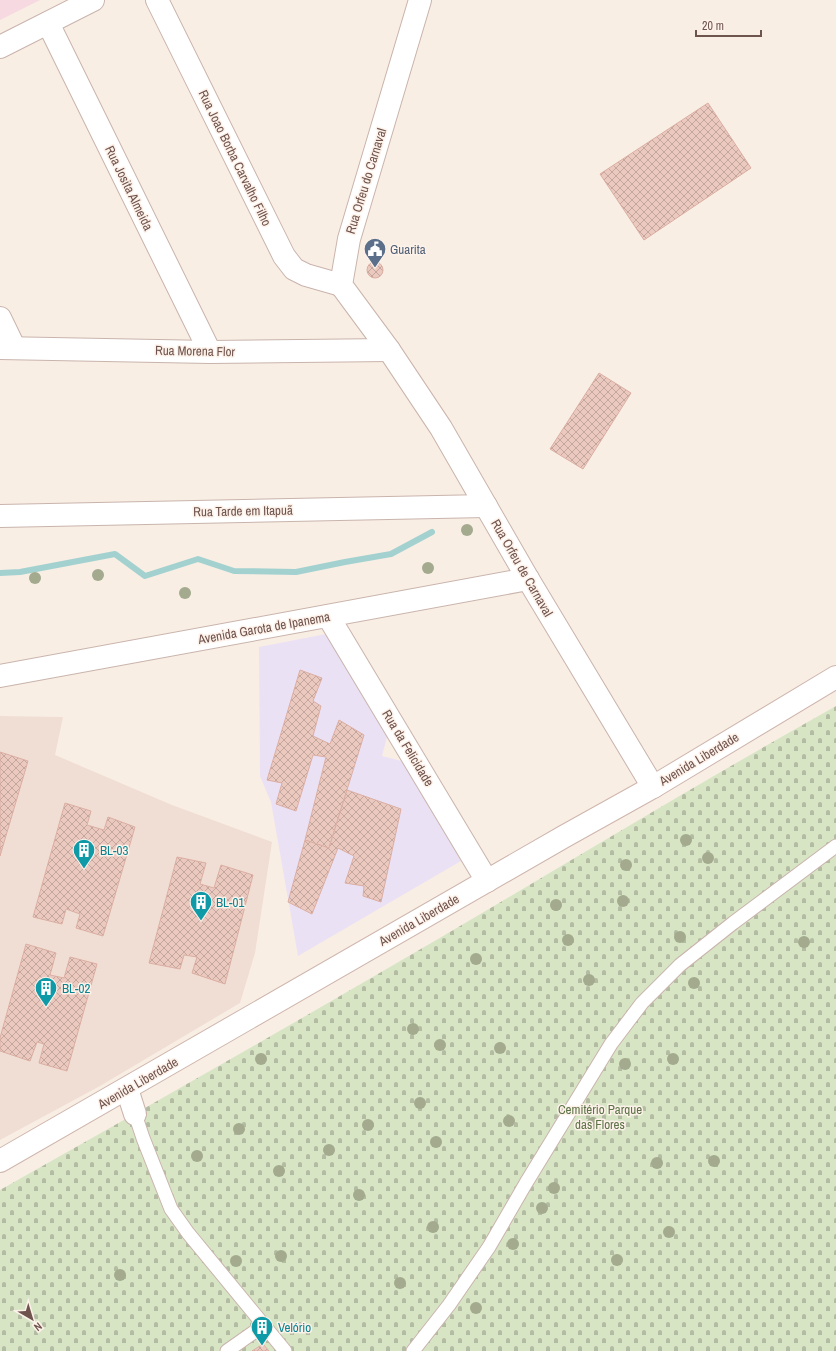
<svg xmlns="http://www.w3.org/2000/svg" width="836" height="1351" viewBox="0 0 836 1351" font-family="'Archivo Narrow',sans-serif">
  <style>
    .residential { fill: #f0ded4 }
    .education { fill: #ebe1f5 }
    .medical { fill: #f6d9e1 }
    .cemetery { fill: url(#cemetery-stones) }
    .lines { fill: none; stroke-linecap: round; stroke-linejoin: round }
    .stream { stroke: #a3d1d0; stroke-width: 6 }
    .building { fill: url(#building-cross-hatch); stroke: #dcaea2 }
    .service-casing { stroke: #c9b4ac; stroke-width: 15 }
    .minor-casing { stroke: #c9b4ac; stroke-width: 24 }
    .secondary-casing { stroke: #ceb6ad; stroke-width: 24 }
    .service { stroke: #fff; stroke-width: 13 }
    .minor { stroke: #fff; stroke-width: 22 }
    .secondary { stroke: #fff; stroke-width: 22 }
    .tree { fill: #a3aa8e }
    .labels { text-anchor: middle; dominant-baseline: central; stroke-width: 3; stroke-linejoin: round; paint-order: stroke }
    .street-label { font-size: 13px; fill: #6f534d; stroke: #fdf2ea }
    .service-label { font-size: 13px; fill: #4e5e75; stroke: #fdf2ea; text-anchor: start }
    .culture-label { font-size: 13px; fill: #0d838f; stroke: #fdf2ea; text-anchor: start }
    .park-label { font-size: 13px; fill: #5c7347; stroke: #fdf2ea }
  </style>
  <defs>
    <pattern id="cemetery-stones" width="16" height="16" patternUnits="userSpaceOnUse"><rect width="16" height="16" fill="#d7e5c5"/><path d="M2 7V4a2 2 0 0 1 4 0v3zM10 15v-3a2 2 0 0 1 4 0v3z" fill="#b3bca2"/></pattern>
    <pattern id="building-cross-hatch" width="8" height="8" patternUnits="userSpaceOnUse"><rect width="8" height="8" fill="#ebc9bf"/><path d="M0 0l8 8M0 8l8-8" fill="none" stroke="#c3a69d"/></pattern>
  </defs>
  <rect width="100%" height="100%" fill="#f9eee4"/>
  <path class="residential" d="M 0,716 L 63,717 L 55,755 L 172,805 L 272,842 L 255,953 L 240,1003 L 100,1086 L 0,1140 Z"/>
  <path class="education" d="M 331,633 L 388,733 L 382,756 L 405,762 L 461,861 L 298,956 L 271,802 L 260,776 L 259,647 Z"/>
  <path class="medical" d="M 0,0 L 40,0 L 0,20 Z"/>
  <path class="cemetery" d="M 836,706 L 836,1351 L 0,1351 L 0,1190 C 147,1107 293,1024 438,939 C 571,861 702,781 836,706 Z"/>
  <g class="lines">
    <path class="stream" d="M 0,573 L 20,572 L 115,554 L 145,576 L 198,559 L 234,571 L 296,572 L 345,562 L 391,554 L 432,532"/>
  </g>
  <g class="building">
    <path d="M 708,103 L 751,168 L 644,240 L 600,174 Z"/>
    <circle cx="375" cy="270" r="8"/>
    <path d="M 599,373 L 631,393 L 583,469 L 550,449 Z"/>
    <path d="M 300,670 L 322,678 L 313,701 L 321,706 L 313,736 L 330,744 L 339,720 L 364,735 L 329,848 L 305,840 L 326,757 L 313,755 L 296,811 L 276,804 L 282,783 L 267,780 Z"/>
    <path d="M 0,752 L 28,761 L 0,856 Z"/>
    <path d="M 347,790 L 401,809 L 381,902 L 363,896 L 364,886 L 345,883 L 354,856 L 338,848 L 312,914 L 288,902 L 305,840 L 329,848 Z"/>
    <path d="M 65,803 L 91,811 L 87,825 L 104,830 L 108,817 L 135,827 L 103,936 L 76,928 L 80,914 L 66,909 L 62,924 L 33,917 Z"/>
    <path d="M 177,857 L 206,863 L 200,884 L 214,888 L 221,865 L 253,875 L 225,984 L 192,973 L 197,957 L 184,955 L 180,969 L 149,963 Z"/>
    <path d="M 26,944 L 56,953 L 50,975 L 64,978 L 70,957 L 97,964 L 67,1071 L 39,1063 L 44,1044 L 37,1042 L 30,1061 L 0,1051 L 0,1038 Z"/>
    <path d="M 263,1344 L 269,1351 L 252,1351 Z"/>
  </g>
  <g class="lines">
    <g class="service-casing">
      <g id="service">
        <path d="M 135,1114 L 143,1138 L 171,1209 L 188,1233 L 285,1351"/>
        <path d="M 227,1351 L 264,1325"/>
        <path d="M 413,1351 L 449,1305 L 489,1247 L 526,1183 L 611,1044 L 642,1003 L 680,965 L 733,923 L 836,846"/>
      </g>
    </g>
    <g class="minor-casing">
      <g id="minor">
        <path d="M 157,0 L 284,256 L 294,269 L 306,275 L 341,285"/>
        <path d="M 420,0 L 349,239 L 341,285 L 389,350 L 441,428 L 528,579 L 653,787"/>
        <path d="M 48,23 L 210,352"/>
        <path d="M 0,47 L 93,0"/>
        <path d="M 0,318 L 14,347"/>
        <path d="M 0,348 L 210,352 L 389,350"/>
        <path d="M 0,516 L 486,506"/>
        <path d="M 328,616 L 487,881"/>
        <path d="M 0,676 L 528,579"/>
        <path d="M 127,1089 L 135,1114"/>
      </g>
    </g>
    <g class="secondary-casing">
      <path id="secondary" d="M 0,1161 L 565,836 L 653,787 L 836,677"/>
    </g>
    <use href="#service" class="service"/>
    <use href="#minor" class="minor"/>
    <use href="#secondary" class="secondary"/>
  </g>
  <g class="tree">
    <circle cx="467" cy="530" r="6"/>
    <circle cx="428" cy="568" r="6"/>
    <circle cx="98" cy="575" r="6"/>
    <circle cx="35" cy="578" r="6"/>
    <circle cx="185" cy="593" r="6"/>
    <circle cx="686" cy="840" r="6"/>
    <circle cx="708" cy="858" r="6"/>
    <circle cx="626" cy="865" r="6"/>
    <circle cx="623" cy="901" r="6"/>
    <circle cx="556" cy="905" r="6"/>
    <circle cx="680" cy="937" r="6"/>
    <circle cx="568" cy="940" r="6"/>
    <circle cx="804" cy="942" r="6"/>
    <circle cx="476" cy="959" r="6"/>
    <circle cx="589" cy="980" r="6"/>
    <circle cx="694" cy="983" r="6"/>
    <circle cx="413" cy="1029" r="6"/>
    <circle cx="440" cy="1045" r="6"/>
    <circle cx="500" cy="1048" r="6"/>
    <circle cx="261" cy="1059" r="6"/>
    <circle cx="673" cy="1059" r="6"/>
    <circle cx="625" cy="1064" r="6"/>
    <circle cx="420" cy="1103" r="6"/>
    <circle cx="509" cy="1121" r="6"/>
    <circle cx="593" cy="1123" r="6"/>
    <circle cx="368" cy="1125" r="6"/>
    <circle cx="239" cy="1129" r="6"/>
    <circle cx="436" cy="1142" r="6"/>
    <circle cx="329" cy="1150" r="6"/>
    <circle cx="197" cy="1156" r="6"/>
    <circle cx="714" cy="1161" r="6"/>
    <circle cx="657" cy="1163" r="6"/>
    <circle cx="279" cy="1171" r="6"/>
    <circle cx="554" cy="1188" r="6"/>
    <circle cx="359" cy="1195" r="6"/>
    <circle cx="542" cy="1208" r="6"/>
    <circle cx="433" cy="1227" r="6"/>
    <circle cx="669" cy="1232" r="6"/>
    <circle cx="513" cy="1244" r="6"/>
    <circle cx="281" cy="1256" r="6"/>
    <circle cx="617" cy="1260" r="6"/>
    <circle cx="236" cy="1261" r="6"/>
    <circle cx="120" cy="1275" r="6"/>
    <circle cx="400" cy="1283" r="6"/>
    <circle cx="476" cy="1308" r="6"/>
  </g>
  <defs>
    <g id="civic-pin" transform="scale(1.15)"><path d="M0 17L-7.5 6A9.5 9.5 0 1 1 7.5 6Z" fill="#5c6f8a" stroke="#fdf2ea"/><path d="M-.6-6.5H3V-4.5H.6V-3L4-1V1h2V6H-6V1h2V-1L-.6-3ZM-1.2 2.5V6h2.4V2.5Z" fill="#fff"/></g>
    <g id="building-pin" transform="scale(1.15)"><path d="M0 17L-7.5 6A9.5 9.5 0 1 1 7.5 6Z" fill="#0f9aa8" stroke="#fdf2ea"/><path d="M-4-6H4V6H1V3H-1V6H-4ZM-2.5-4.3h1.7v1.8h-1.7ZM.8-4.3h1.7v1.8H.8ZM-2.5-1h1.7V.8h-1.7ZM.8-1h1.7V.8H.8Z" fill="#fff"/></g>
  </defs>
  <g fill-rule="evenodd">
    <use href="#civic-pin" x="375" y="249"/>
    <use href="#building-pin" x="84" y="850"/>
    <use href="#building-pin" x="201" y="902"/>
    <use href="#building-pin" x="46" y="988"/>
    <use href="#building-pin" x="262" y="1327"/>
  </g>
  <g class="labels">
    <g class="street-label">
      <text transform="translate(235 158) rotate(64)">Rua Joao Borba Carvalho Filho</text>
      <text transform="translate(366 181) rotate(-73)">Rua Orfeu do Carnaval</text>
      <text transform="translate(129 188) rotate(64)">Rua Josita Almeida</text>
      <text transform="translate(195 351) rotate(1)">Rua Morena Flor</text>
      <text transform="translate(243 511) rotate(-1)">Rua Tarde em Itapuã</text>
      <text transform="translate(522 568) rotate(60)">Rua Orfeu de Carnaval</text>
      <text transform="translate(264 628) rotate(-10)">Avenida Garota de Ipanema</text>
      <text transform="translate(408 748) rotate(59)">Rua da Felicidade</text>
      <text transform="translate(699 759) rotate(-31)">Avenida Liberdade</text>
      <text transform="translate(419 920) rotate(-30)">Avenida Liberdade</text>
      <text transform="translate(138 1083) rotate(-30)">Avenida Liberdade</text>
    </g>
    <g class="service-label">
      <text x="390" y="249">Guarita</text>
    </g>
    <g class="culture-label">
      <text x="100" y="850">BL-03</text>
      <text x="216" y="902">BL-01</text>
      <text x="62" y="988">BL-02</text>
      <text x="278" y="1327">Velório</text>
    </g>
    <g class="park-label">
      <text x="600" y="1109">Cemitério Parque<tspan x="600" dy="15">das Flores</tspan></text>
    </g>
  </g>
  <g transform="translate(32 1319) rotate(142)" stroke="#fdf2ea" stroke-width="3" paint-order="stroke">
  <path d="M0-3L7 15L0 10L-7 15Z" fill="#6f534d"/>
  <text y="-6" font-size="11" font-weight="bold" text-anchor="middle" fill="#6f534d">N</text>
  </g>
  <path d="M696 30v6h65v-6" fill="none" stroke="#6f534d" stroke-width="2"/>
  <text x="702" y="30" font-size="12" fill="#6f534d" stroke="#fdf2ea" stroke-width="3" paint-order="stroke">20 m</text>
</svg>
